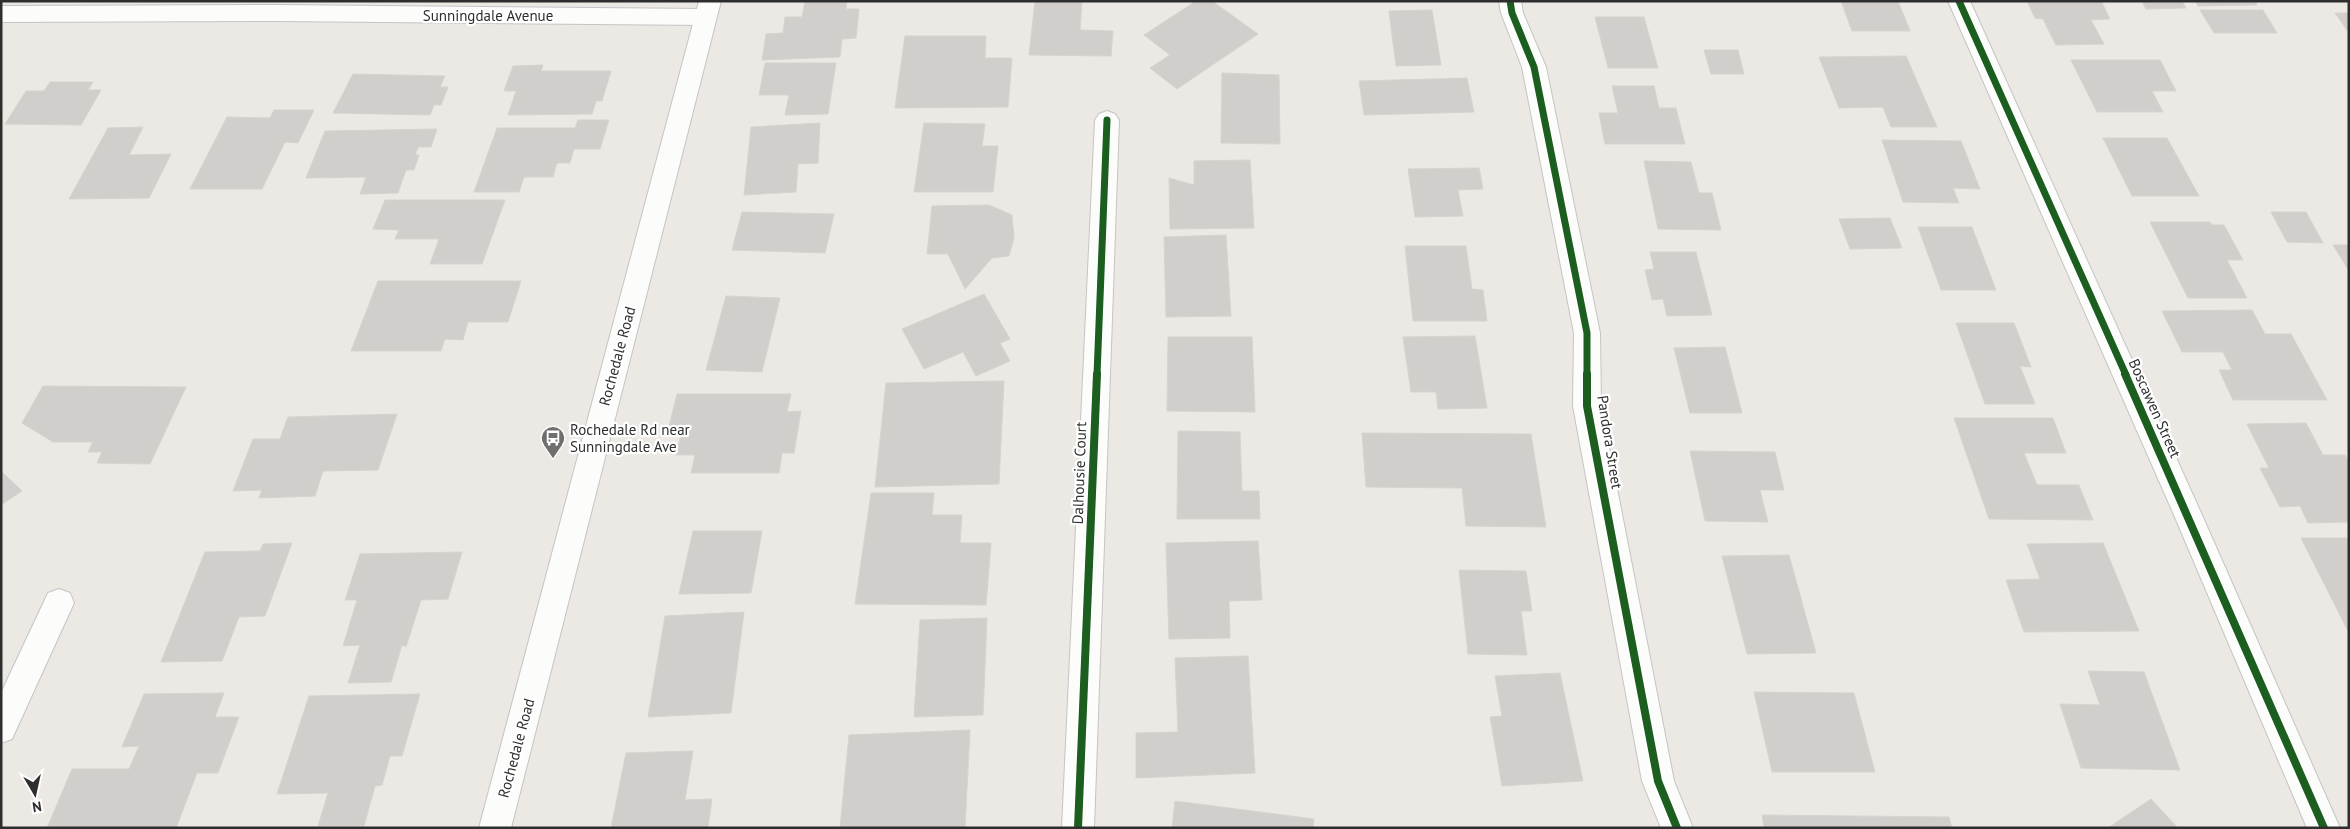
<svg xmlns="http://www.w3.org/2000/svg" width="2350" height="829" viewBox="0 0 2350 829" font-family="'PT Sans',sans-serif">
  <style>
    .building { fill: #d1cecb; stroke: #d7d4d0 }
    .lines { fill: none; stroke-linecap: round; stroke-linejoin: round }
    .minor-casing { stroke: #c5c4c5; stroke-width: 2 }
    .secondary-casing { stroke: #c5c4c5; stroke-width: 2 }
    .minor { fill: #fcfcfb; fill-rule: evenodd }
    .secondary { fill: #fcfcfb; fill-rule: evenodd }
    .cycleway-far1-casing { stroke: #fff; stroke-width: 9 }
    .cycleway-casing { stroke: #fff; stroke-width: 11 }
    .cycleway-far1 { stroke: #1b5e20; stroke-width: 7 }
    .cycleway { stroke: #1b5e20; stroke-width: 8 }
    .labels { text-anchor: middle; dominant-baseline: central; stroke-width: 4.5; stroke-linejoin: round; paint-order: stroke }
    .street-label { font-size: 15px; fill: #2e2e2e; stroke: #fff }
    .poi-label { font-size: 15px; fill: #2e2e2e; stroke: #fff; text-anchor: start }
  </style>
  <rect width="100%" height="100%" fill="#ece8e4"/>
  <g class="building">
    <path d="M 805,1 L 847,1 L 846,9 L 859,9 L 856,38 L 842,39 L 840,57 L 762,60 L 766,34 L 783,33 L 785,17 L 802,17 Z"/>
    <path d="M 1035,1 L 1082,1 L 1080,30 L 1113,31 L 1111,56 L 1029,55 Z"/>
    <path d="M 1196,1 L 1212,1 L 1258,34 L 1177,89 L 1150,68 L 1170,55 L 1144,35 Z"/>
    <path d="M 1841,1 L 1898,1 L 1910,31 L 1852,31 Z"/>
    <path d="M 2027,1 L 2101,1 L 2110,19 L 2091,20 L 2104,44 L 2056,45 L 2043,19 L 2035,18 Z"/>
    <path d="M 2142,1 L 2182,1 L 2186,8 L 2146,9 Z"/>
    <path d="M 2195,1 L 2255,1 L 2257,5 L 2198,6 Z"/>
    <path d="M 1432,10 L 1441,65 L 1396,66 L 1389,11 Z"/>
    <path d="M 2200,10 L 2263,10 L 2277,33 L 2214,33 Z"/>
    <path d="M 2335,13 L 2349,13 L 2349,33 Z"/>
    <path d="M 1595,17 L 1644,17 L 1658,68 L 1608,68 Z"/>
    <path d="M 905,36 L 986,36 L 985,58 L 1012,58 L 1008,107 L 895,108 Z"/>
    <path d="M 1704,50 L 1738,50 L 1744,74 L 1711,74 Z"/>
    <path d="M 1906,56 L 1937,127 L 1891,127 L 1883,107 L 1839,108 L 1819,57 Z"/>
    <path d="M 2071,60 L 2160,60 L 2176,91 L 2152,91 L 2163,112 L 2097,112 Z"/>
    <path d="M 765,63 L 836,63 L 828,114 L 785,115 L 789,95 L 759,95 Z"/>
    <path d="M 543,65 L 541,71 L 611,71 L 602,101 L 596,101 L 592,114 L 508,115 L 516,91 L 504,91 L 513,66 Z"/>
    <path d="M 1222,73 L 1279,75 L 1280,144 L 1221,143 Z"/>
    <path d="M 353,74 L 445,76 L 440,87 L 448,87 L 441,105 L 434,105 L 430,115 L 333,113 Z"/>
    <path d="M 1467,78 L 1474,112 L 1364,115 L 1359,81 Z"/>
    <path d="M 50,82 L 93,82 L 88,90 L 101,90 L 81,125 L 5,124 L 26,91 L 44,91 Z"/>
    <path d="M 1612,86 L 1654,86 L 1659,108 L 1676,108 L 1685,144 L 1605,144 L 1599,113 L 1618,113 Z"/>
    <path d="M 274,110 L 314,110 L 298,143 L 285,142 L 262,189 L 190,189 L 227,117 L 270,118 Z"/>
    <path d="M 578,120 L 609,120 L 600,149 L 574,149 L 570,163 L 557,163 L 553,177 L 524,177 L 519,192 L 474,192 L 497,128 L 575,128 Z"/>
    <path d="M 820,123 L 818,163 L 798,164 L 796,192 L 744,195 L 751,127 Z"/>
    <path d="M 924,123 L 985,124 L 982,146 L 998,146 L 993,192 L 914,192 Z"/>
    <path d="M 143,127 L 129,155 L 171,154 L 149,198 L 69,199 L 108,128 Z"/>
    <path d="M 437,129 L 431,147 L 418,147 L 415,155 L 419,155 L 414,170 L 406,170 L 398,193 L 360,194 L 366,177 L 306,178 L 325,131 Z"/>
    <path d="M 2103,138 L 2167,138 L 2199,196 L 2132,196 Z"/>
    <path d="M 1882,140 L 1961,141 L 1980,189 L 1953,188 L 1959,203 L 1903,202 Z"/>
    <path d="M 1250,160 L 1254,228 L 1170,229 L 1169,178 L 1194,185 L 1194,161 Z"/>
    <path d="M 1644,161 L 1691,162 L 1699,193 L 1712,193 L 1721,230 L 1658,229 Z"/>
    <path d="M 1479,168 L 1483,189 L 1458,190 L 1463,216 L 1415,217 L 1408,169 Z"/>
    <path d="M 385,200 L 505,200 L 482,264 L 430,264 L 439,239 L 395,239 L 399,230 L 373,229 Z"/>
    <path d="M 989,205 L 1012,215 L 1014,238 L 1009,256 L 992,258 L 965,289 L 948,254 L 927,254 L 932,206 Z"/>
    <path d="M 742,212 L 834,214 L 825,253 L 732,250 Z"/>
    <path d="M 2271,212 L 2306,212 L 2323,243 L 2287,242 Z"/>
    <path d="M 1890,218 L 1902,248 L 1850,249 L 1839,219 Z"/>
    <path d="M 2150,222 L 2210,222 L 2212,225 L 2224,225 L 2243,260 L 2227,260 L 2247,298 L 2188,298 Z"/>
    <path d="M 1918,227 L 1972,227 L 1996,290 L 1941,290 Z"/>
    <path d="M 1226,235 L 1231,316 L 1166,317 L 1164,237 Z"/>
    <path d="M 2333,245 L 2349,245 L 2349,271 Z"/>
    <path d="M 1405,246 L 1466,246 L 1472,289 L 1483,290 L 1487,321 L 1413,321 Z"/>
    <path d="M 1650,252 L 1696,252 L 1712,315 L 1667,316 L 1663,299 L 1652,300 L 1645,270 L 1654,269 Z"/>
    <path d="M 378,281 L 521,281 L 508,322 L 468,322 L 463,340 L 445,339 L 441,351 L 351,351 Z"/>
    <path d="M 984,294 L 1010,339 L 1000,343 L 1010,361 L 976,376 L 963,352 L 924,369 L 902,329 Z"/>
    <path d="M 726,296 L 780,298 L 762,372 L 706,370 Z"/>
    <path d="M 2252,310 L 2265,334 L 2291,334 L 2327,400 L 2233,400 L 2219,370 L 2232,370 L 2223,352 L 2182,352 L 2162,311 Z"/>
    <path d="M 1956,323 L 2014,323 L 2031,367 L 2020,366 L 2035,404 L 1985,404 Z"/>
    <path d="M 1475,336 L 1487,408 L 1438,409 L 1436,392 L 1411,392 L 1403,337 Z"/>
    <path d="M 1168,337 L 1252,337 L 1255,412 L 1167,411 Z"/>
    <path d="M 1725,347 L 1742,413 L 1690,413 L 1674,348 Z"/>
    <path d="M 1004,381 L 999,484 L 875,487 L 886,383 Z"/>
    <path d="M 43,386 L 186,387 L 150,464 L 97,463 L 102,452 L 88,452 L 93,442 L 53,442 L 22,423 Z"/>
    <path d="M 677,394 L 791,394 L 787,412 L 801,411 L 794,453 L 782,453 L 779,473 L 691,473 L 695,455 L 676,455 L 681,435 L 667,435 Z"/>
    <path d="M 397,414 L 378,470 L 323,471 L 315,496 L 259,498 L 262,490 L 233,491 L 253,439 L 280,439 L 288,417 Z"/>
    <path d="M 1954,418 L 2053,418 L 2066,453 L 2024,453 L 2037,485 L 2079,485 L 2093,520 L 1989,519 Z"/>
    <path d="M 2306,423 L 2323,455 L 2345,455 L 2349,462 L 2349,522 L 2308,523 L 2300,506 L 2280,507 L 2260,468 L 2269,468 L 2247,424 Z"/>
    <path d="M 1178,431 L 1240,432 L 1242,491 L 1259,491 L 1260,519 L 1177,519 Z"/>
    <path d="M 1362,433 L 1531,434 L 1546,527 L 1466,526 L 1462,488 L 1366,487 Z"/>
    <path d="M 1690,451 L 1775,452 L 1784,490 L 1760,490 L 1768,522 L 1705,521 Z"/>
    <path d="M 1,471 L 22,491 L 1,505 Z"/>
    <path d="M 871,493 L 934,493 L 932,515 L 962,515 L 960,543 L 991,543 L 986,605 L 855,604 Z"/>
    <path d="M 693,531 L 762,531 L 751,593 L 679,594 Z"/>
    <path d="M 2301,538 L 2349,538 L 2349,633 Z"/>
    <path d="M 1258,541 L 1262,600 L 1229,601 L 1230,638 L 1169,639 L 1166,543 Z"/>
    <path d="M 292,543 L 265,616 L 239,617 L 222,661 L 161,662 L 205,552 L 260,551 L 263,544 Z"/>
    <path d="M 2103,543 L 2139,631 L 2024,632 L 2006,580 L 2040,579 L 2027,544 Z"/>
    <path d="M 462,552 L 448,599 L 421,600 L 406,647 L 402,645 L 391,682 L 348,683 L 360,645 L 343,646 L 357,600 L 345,600 L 360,554 Z"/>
    <path d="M 1789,555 L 1816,653 L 1747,654 L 1722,556 Z"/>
    <path d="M 1459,570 L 1526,571 L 1532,611 L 1521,611 L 1527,655 L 1468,654 Z"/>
    <path d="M 744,612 L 731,713 L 648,717 L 665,616 Z"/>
    <path d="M 987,618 L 983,715 L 914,717 L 920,620 Z"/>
    <path d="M 1248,656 L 1255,773 L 1136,778 L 1136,733 L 1178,732 L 1175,658 Z"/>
    <path d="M 2088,671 L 2144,672 L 2180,770 L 2081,768 L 2060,704 L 2100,705 Z"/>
    <path d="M 1560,673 L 1583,781 L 1502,786 L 1490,717 L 1502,716 L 1495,676 Z"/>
    <path d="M 1754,692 L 1854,693 L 1875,772 L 1772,772 Z"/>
    <path d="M 224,693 L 215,717 L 239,717 L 218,773 L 197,773 L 176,828 L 47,828 L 72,769 L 129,769 L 139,746 L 122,747 L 144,694 Z"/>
    <path d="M 420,694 L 402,756 L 390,756 L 382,785 L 375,786 L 364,826 L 318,826 L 328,793 L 277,794 L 309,696 Z"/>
    <path d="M 970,730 L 965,828 L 840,828 L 849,735 Z"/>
    <path d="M 693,751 L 685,800 L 712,799 L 708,828 L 611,828 L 626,753 Z"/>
    <path d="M 2151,799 L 2178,828 L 2108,828 Z"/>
    <path d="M 1175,801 L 1314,819 L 1313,828 L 1172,828 Z"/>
    <path d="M 1762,815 L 1949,817 L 1952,828 L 1764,828 Z"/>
  </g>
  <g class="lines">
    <g class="minor-casing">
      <g id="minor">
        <path d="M 1499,1 L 1521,1 L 1523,13 L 1546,67 L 1600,333 L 1601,406 L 1674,781 L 1693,828 L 1661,828 L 1642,781 L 1573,406 L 1574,333 L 1522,67 L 1501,13 Z"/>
        <path d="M 1948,1 L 1970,1 L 2202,515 L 2340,828 L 2307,828 L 2174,515 Z"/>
        <path d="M 278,5 L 705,9 L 713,11 L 716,17 L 713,23 L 705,25 L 278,21 L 1,22 L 1,6 Z"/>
        <path d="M 1107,111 L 1115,114 L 1119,120 L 1094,828 L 1062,828 L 1095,120 L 1099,114 Z"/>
        <path d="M 59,589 L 70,593 L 74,603 L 12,739 L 1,743 L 1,693 L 48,593 Z"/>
      </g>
    </g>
    <g class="secondary-casing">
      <path id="secondary" d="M 699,1 L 721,1 L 511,828 L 479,828 Z"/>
    </g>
    <use href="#minor" class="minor"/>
    <use href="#secondary" class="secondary"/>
    <g class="cycleway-far1-casing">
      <g id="cycleway-far1">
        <path d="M 1510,1 L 1512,13 L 1534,67 L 1587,333 L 1587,375"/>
        <path d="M 1959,1 L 2126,375"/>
        <path d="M 1097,375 L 1107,120"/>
      </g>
    </g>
    <g class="cycleway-casing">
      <g id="cycleway">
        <path d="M 1587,374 L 1587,406 L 1658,781 L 1677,828"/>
        <path d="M 2125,374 L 2324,828"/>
        <path d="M 1078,828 L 1097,374"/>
      </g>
    </g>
    <use href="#cycleway-far1" class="cycleway-far1"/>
    <use href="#cycleway" class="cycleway"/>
  </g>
  <defs>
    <g id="bus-pin" transform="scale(1.25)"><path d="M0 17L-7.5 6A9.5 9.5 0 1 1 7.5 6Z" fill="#706f6e" stroke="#fff"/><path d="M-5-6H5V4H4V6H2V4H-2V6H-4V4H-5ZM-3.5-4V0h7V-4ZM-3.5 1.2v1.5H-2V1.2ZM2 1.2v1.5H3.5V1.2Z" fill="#fff"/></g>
  </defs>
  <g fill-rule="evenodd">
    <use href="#bus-pin" x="553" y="438"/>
  </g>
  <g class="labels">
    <g class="street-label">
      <text x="488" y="15">Sunningdale Avenue</text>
      <text transform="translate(617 356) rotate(-75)">Rochedale Road</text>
      <text transform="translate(2155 408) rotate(66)">Boscawen Street</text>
      <text transform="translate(1610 442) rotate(81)">Pandora Street</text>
      <text transform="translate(1079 473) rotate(-88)">Dalhousie Court</text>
      <text transform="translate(516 748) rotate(-75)">Rochedale Road</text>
    </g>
    <g class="poi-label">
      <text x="570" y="429">Rochedale Rd near<tspan x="570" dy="17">Sunningdale Ave</tspan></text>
    </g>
  </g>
  <rect width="2350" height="829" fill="none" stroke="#2e2e2e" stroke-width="5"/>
  <g transform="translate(35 794) rotate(171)" stroke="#ffffff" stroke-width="4" paint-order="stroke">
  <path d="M0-4L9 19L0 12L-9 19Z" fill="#2e2e2e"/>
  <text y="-8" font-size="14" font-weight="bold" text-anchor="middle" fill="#2e2e2e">N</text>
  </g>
</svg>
